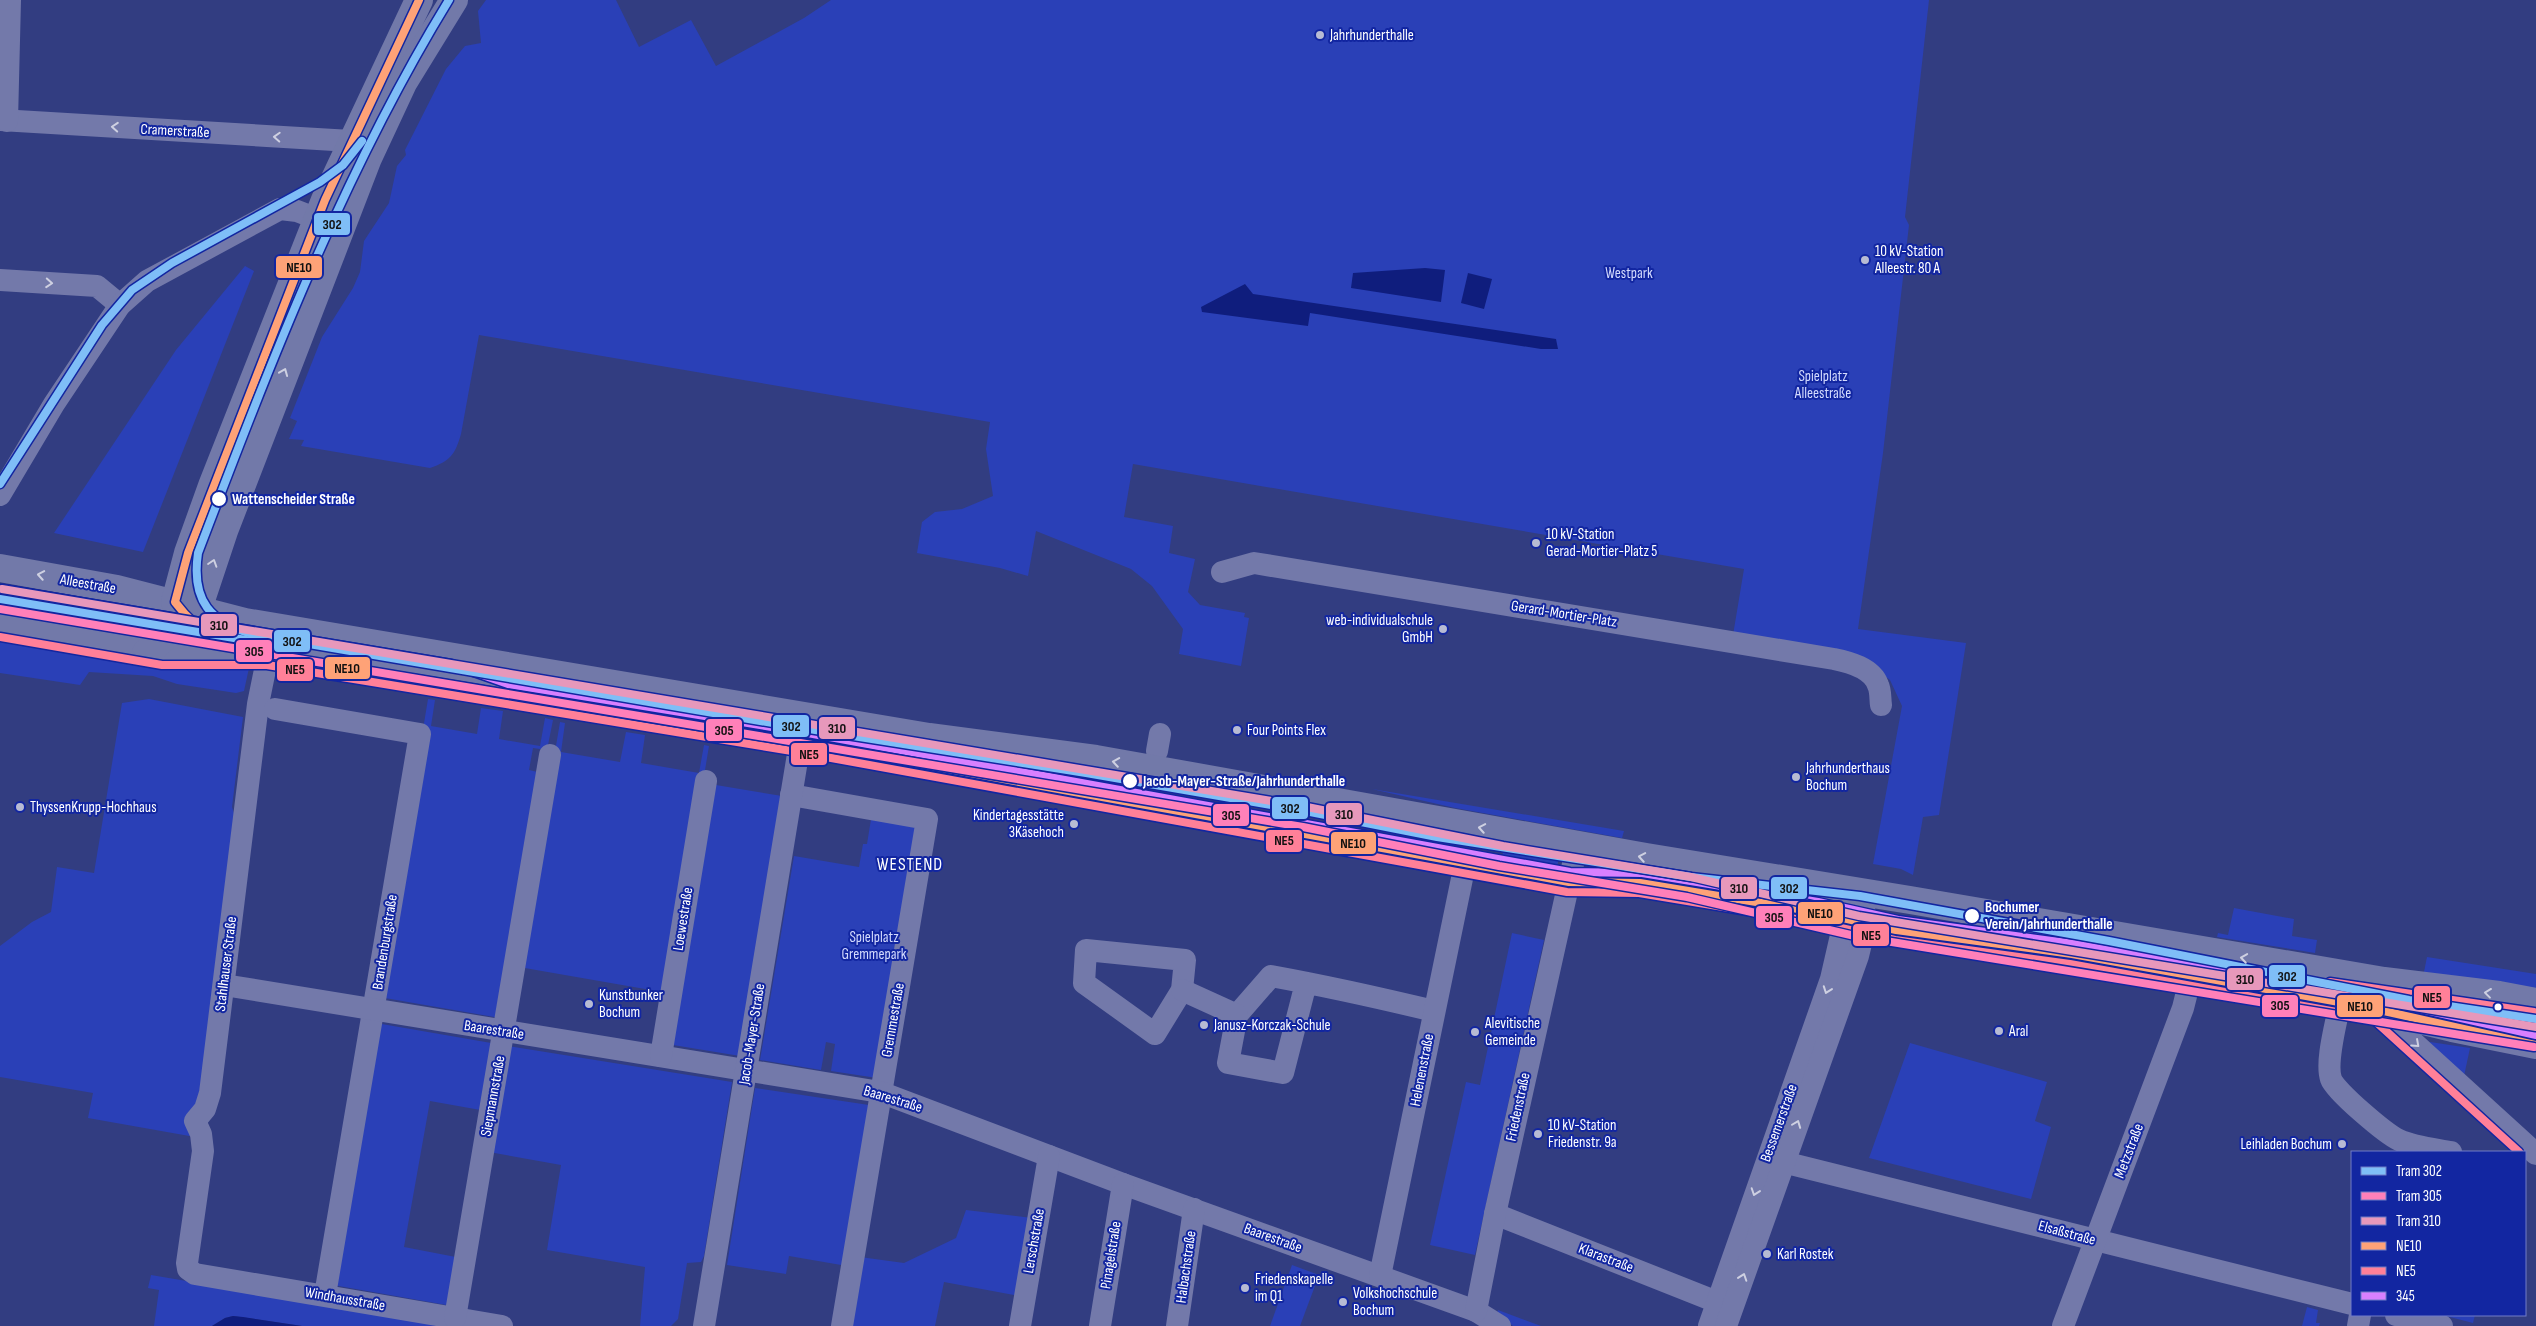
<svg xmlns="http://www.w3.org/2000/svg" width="2536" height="1326" viewBox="0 0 2536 1326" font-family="'Sofia Sans Condensed',sans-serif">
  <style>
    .green { fill: #2a40b7 }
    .water { fill: #0f1d7d }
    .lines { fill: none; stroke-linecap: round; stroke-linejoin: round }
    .minor { stroke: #7379aa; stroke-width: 22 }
    .major { stroke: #7279a9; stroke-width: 28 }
    .tram { stroke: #7279a9; stroke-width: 1 }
    .bus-1-casing { stroke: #1226a1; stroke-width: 11 }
    .bus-2-casing { stroke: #1226a1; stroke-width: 11 }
    .bus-3-casing { stroke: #1226a1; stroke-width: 11 }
    .bus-1 { stroke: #fea277; stroke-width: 8 }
    .bus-2 { stroke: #ff8098; stroke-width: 8 }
    .bus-3 { stroke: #d880ff; stroke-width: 8 }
    .tram-1-casing { stroke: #1226a1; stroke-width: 11 }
    .tram-2-casing { stroke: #1226a1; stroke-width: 11 }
    .tram-3-casing { stroke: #1226a1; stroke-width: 11 }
    .tram-1 { stroke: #7fbef7; stroke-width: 8 }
    .tram-2 { stroke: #ff80b9; stroke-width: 8 }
    .tram-3 { stroke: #e798bb; stroke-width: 8 }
    .oneway { stroke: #ced0e1 }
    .poi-dot { fill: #b7bbd3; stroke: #1226a1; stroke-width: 2 }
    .stop-dot { fill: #fff; stroke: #1226a1; stroke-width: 2 }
    .labels { text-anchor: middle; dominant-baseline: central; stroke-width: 4; stroke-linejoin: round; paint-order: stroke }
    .poi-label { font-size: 15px; fill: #fff; stroke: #1226a1; text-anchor: start }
    .street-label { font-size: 15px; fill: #fff; stroke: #1226a1 }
    .park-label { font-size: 15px; fill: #d4dbfe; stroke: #1226a1 }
    .stop-label { font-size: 15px; font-weight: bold; fill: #fff; stroke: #1226a1; text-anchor: start }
    .quarter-label { font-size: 18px; letter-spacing: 1px; fill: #fff; stroke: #1226a1 }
    .line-badge { stroke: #1226a1; stroke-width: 2 }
    .pale-badge-label { font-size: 14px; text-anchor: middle; font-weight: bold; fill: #111 }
  </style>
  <rect width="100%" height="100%" fill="#323d81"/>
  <g class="green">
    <path d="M 486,0 L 616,0 L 639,47 L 691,20 L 716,66 L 804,18 L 831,0 L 1929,0 L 1905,217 L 1909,225 L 1883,453 L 1858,629 L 1966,643 L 1939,815 L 1923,817 L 1913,875 L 1901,869 L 1873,864 L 1902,706 L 1890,680 L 1873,667 L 1733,635 L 1744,569 L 1133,464 L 1124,517 L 1173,526 L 1169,553 L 1195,559 L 1188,592 L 1200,605 L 1245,613 L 1244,617 L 1249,618 L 1241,666 L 1179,654 L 1183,629 L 1152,586 L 1131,569 L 1036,531 L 1028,576 L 1000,568 L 917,553 L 922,522 L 935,512 L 962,509 L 993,496 L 986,449 L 990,422 L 479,335 L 461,434 C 455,455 450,461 430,468 L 301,446 L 304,440 L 289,439 L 297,421 L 290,418 L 322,337 L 353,288 L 360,272 L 364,241 L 389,203 L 397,166 L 406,155 L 405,150 L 446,69 L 465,46 L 481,43 L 478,11 Z"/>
    <path d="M 245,266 L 254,271 L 143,552 L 54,533 L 176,350 Z"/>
    <path d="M 0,640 L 180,670 L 249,668 L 244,691 L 236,693 L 177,684 L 153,676 L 89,672 L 80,685 L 0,673 Z"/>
    <path d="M 149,699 L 243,717 L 232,807 L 237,823 L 195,1137 L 88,1118 L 93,1093 L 0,1077 L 0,946 L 32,922 L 51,912 L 57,867 L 94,873 L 122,703 Z"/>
    <path d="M 428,699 L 435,700 L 431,726 L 477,734 L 481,708 L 503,711 L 499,739 L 540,746 L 545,718 L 553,720 L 547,750 L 533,748 L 529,770 L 542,773 L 500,1018 L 379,997 Z"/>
    <path d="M 560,722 L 565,723 L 561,752 L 620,762 L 626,732 L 645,735 L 641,763 L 699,773 L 704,745 L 709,746 L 668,993 L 519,967 Z"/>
    <path d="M 710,784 L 782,796 L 740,1056 L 667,1044 Z"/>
    <path d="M 1372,789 L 1624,831 L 1622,838 L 1455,808 Z"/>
    <path d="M 872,813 L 922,821 L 877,1078 L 831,1071 L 835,1044 L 826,1042 L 821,1070 L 760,1060 L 794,856 L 859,867 L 863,844 L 867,844 Z"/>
    <path d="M 1505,842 L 1558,855 L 1558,863 L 1555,868 L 1501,862 Z"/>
    <path d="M 1591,860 L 1692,873 L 1590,869 L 1589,866 Z"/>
    <path d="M 2234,908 L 2294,919 L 2292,936 L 2317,940 L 2315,953 L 2217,937 L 2218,933 L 2228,935 Z"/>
    <path d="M 1512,933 L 1544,940 L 1475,1255 L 1430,1245 L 1466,1082 L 1480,1085 Z"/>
    <path d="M 2427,957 L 2536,974 L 2536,989 L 2424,972 Z"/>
    <path d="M 376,1023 L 497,1044 L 486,1111 L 430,1101 L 404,1247 L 461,1258 L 452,1306 L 333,1285 Z"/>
    <path d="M 2430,1042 L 2470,1048 L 2464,1076 L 2430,1043 Z"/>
    <path d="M 1910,1043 L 2047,1082 L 2035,1121 L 2051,1127 L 2031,1199 L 1869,1158 Z"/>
    <path d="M 508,1046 L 732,1082 L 704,1256 L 701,1262 L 687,1263 L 678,1319 L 671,1326 L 640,1326 L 645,1267 L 547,1250 L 561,1165 L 489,1152 Z"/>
    <path d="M 755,1088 L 869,1105 L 847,1266 L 789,1256 L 786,1274 L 727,1265 Z"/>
    <path d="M 966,1210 L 1032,1218 L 1019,1296 L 944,1282 L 935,1326 L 850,1326 L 860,1257 L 904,1263 L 956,1238 Z"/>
    <path d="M 1292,1265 L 1319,1275 L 1300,1326 L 1270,1326 Z"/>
    <path d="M 151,1275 L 451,1326 L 302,1326 L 233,1316 L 225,1318 L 212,1326 L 154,1326 L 159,1290 L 148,1288 Z"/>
    <path d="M 2307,1307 L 2318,1310 L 2316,1323 L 2320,1323 L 2319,1326 L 2302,1326 Z"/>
    <path d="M 1498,1310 L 1541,1326 L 1513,1326 L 1497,1314 Z"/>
    <path d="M 2442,1315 L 2475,1315 L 2473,1323 Z"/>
  </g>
  <g class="water">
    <path d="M 1425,268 L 1445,270 L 1441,302 L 1351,288 L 1353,273 Z"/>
    <path d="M 1468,273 L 1492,279 L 1484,309 L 1461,303 Z"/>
    <path d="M 1245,284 L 1253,294 L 1556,339 L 1558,349 L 1541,349 L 1310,313 L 1308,326 L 1202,312 L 1201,307 Z"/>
    <path d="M 233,1316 L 243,1317 L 302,1326 L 212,1326 L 225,1318 Z"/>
  </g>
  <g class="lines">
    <g class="minor">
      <path d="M 0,120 L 351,141"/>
      <path d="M 7,121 L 10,0"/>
      <path d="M 0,280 L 97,286 L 120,305"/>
      <path d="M 0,495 L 54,404 L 120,305 L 147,281 L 280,209 L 297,211 L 333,225"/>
      <path d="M 1222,572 L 1254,563 L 1834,659 C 1849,662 1872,668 1878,685 C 1881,691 1880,699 1881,705"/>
      <path d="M 268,655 L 258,704 L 210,1093 L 205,1109 L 195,1121 L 201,1134 L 203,1151 L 187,1263 L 188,1269 L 195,1274 L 502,1326"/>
      <path d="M 275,709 L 420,734 L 325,1295"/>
      <path d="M 1157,751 L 1160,734"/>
      <path d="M 791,795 L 927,819 L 842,1326"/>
      <path d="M 1086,950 L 1185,960 L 1182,990 L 1155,1034 L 1084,983 Z"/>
      <path d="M 1306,983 L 1283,1073 L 1228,1063 L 1237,1015 L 1271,976 C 1326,986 1380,998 1434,1011"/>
      <path d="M 224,985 L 880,1092 L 1123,1184 L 1476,1311 L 1500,1326"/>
      <path d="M 1182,990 L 1237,1015"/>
      <path d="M 2340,1002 C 2337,1021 2325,1061 2331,1079 C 2335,1091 2386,1134 2399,1140 C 2414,1147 2435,1149 2451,1152"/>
      <path d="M 2379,1011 L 2536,1154"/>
      <path d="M 661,1056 L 706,781"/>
      <path d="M 1783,1162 L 2352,1304"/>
      <path d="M 1495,1214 L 1717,1302"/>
      <path d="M 1380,1276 L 1465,864"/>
      <path d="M 1476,1311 L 1495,1214 L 1577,846"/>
      <path d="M 2396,1315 L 2442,1326"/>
      <path d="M 455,1318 L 550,755"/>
      <path d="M 704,1326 L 800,742"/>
      <path d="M 1020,1326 L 1049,1156"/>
      <path d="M 1100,1326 L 1123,1184"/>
      <path d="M 1177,1326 L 1194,1209"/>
      <path d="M 1709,1326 L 1831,979 L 1845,918 L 1853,906"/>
      <path d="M 1726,1326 L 1858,956 L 1866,923 L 1864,908"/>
      <path d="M 2063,1326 L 2183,1008 L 2191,976"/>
      <path d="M 2358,1326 L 2360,1315"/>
    </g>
    <g class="major">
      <path d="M 0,568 L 117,589 L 245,622 L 323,635 L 929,737 L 1096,759 L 1646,857 L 1910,900 L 2384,981 L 2499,995 L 2536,1002"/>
      <path d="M 175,602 C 202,641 224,645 268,655 L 800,742 L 1569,882 L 1640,883 L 1816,912 L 1896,930 L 2072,954 L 2361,1006 L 2452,1028 L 2536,1045"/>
      <path d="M 175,602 L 188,553 L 212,486 L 325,200 L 419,0"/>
      <path d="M 0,627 L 163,655 L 241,655"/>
      <path d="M 146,653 L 198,609 L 224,531 L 368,158 L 403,83 L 454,0"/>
    </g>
    <path class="tram" d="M 26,603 C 71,607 144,640 178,599 C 188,586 192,568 198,553"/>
    <g class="bus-1-casing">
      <path id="bus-1" d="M 419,0 L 325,200 L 188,553 L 175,602 C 202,638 226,645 268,655 L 800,742 L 1569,882 L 1640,883 L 1816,912 L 1896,930 L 2072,954 L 2361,1006 L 2536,1045"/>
    </g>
    <g class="bus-2-casing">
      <g id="bus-2">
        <path d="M 0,637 L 162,665 L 267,665 L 360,680 L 798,752 L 1567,892 L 1639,893 L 1814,922 L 1895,940 L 2070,964 L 2359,1016 L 2374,1020 L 2519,1152"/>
        <path d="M 2330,982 L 2534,1012"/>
      </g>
    </g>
    <g class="bus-3-casing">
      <path id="bus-3" d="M 2,589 L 451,664 L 508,684 L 802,732 L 1570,872 L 1642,873 L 1818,902 L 1898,920 L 2074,944 L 2363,996 L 2536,1035"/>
    </g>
    <use href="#bus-1" class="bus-1"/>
    <use href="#bus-2" class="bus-2"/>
    <use href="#bus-3" class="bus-3"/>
    <g class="tram-1-casing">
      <g id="tram-1">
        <path d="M 449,0 C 343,173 270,364 198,553 C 191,601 210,623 256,635 L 790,726 L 1086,773 L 1300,810 L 1437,837 L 1691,877 L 1860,896 L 2109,941 L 2409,1000 L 2536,1019"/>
        <path d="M 0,484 L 102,325 L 132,290 L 172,263 L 320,182 L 343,165 L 362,141"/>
        <path d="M 0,599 L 252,641"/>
      </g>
    </g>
    <g class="tram-2-casing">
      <path id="tram-2" d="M 0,609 L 1303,827 L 1499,866 L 1687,897 L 1855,936 L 2534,1047"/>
    </g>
    <g class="tram-3-casing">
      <path id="tram-3" d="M 2,589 L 1307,807 L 1503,846 L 1691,877 L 1859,916 L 2536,1027"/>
    </g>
    <use href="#tram-1" class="tram-1"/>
    <use href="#tram-2" class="tram-2"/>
    <use href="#tram-3" class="tram-3"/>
  </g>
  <defs><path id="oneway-chevron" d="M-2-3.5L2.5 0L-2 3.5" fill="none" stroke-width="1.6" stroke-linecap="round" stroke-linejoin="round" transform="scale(1.25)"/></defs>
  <g class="oneway">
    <use href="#oneway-chevron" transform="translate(115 127) rotate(-176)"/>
    <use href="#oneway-chevron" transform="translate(277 137) rotate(-177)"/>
    <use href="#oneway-chevron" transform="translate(49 283) rotate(4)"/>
    <use href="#oneway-chevron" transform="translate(284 372) rotate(-68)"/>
    <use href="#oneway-chevron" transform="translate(213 563) rotate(-72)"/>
    <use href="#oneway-chevron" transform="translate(41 575) rotate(-170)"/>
    <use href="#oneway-chevron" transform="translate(1116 762) rotate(-171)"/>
    <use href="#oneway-chevron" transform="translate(1482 828) rotate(-170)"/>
    <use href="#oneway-chevron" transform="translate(1642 857) rotate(-170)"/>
    <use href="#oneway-chevron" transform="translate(2244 958) rotate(-171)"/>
    <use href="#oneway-chevron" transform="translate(1827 990) rotate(110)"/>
    <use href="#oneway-chevron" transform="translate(2488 993) rotate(-173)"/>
    <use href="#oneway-chevron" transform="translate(2416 1044) rotate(42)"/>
    <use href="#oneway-chevron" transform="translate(1797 1124) rotate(-69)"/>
    <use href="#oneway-chevron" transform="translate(1755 1192) rotate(109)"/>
    <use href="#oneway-chevron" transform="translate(1743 1277) rotate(-71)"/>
  </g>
  <g class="poi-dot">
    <circle cx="1320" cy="35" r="5"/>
    <circle cx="1865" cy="260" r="5"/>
    <circle cx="1536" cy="543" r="5"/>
    <circle cx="1443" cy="629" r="5"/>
    <circle cx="1237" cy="730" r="5"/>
    <circle cx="1796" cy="777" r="5"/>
    <circle cx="20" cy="807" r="5"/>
    <circle cx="1074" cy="824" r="5"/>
    <circle cx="589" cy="1004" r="5"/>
    <circle cx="1204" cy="1025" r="5"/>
    <circle cx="1999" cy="1031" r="5"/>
    <circle cx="1475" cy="1032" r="5"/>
    <circle cx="1538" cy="1134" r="5"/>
    <circle cx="2342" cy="1144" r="5"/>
    <circle cx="1767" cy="1254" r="5"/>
    <circle cx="1245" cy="1288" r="5"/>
    <circle cx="1343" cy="1302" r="5"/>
  </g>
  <g class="stop-dot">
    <circle cx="219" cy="499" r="8"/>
    <circle cx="1130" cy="781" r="8"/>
    <circle cx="1972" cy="916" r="8"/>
    <circle cx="2498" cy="1007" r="4.5"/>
  </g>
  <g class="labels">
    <g class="poi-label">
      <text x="1330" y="35">Jahrhunderthalle</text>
      <text x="1875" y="251">10 kV-Station<tspan x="1875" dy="17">Alleestr. 80 A</tspan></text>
      <text x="1546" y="534">10 kV-Station<tspan x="1546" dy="17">Gerad-Mortier-Platz 5</tspan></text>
      <text x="1433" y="620" text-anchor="end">web-individualschule<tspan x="1433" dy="17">GmbH</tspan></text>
      <text x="1247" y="730">Four Points Flex</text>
      <text x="1806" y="768">Jahrhunderthaus<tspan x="1806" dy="17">Bochum</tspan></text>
      <text x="30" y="807">ThyssenKrupp-Hochhaus</text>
      <text x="1064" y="815" text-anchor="end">Kindertagesstätte<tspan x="1064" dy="17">3Käsehoch</tspan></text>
      <text x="599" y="995">Kunstbunker<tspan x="599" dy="17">Bochum</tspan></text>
      <text x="1485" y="1023">Alevitische<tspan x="1485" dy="17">Gemeinde</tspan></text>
      <text x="1214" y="1025">Janusz-Korczak-Schule</text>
      <text x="2009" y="1031">Aral</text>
      <text x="1548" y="1125">10 kV-Station<tspan x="1548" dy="17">Friedenstr. 9a</tspan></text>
      <text x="2332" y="1144" text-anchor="end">Leihladen Bochum</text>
      <text x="1777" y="1254">Karl Rostek</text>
      <text x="1255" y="1279">Friedenskapelle<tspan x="1255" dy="17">im Q1</tspan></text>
      <text x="1353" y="1293">Volkshochschule<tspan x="1353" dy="17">Bochum</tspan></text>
    </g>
    <g class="street-label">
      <text transform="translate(175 131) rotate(3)">Cramerstraße</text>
      <text transform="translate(88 584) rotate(10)">Alleestraße</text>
      <text transform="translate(1564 614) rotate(9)">Gerard-Mortier-Platz</text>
      <text transform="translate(683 919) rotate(-81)">Loewestraße</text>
      <text transform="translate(385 942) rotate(-81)">Brandenburgstraße</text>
      <text transform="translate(226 964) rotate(-83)">Stahlhauser Straße</text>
      <text transform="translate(893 1020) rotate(-80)">Gremmestraße</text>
      <text transform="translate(494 1030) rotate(9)">Baarestraße</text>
      <text transform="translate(752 1034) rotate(-81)">Jacob-Mayer-Straße</text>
      <text transform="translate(1422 1070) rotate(-79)">Helenenstraße</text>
      <text transform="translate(493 1096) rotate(-80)">Siepmannstraße</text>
      <text transform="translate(893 1099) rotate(17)">Baarestraße</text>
      <text transform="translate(1518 1107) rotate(-78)">Friedenstraße</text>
      <text transform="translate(1779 1123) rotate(-70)">Bessemerstraße</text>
      <text transform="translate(2129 1151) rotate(-69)">Metzstraße</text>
      <text transform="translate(2067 1233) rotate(15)">Elsaßstraße</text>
      <text transform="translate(1273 1238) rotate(20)">Baarestraße</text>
      <text transform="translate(1034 1241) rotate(-80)">Lerschstraße</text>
      <text transform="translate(1111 1255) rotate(-81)">Pinagelstraße</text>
      <text transform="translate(1606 1258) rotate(21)">Klarastraße</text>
      <text transform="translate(1186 1267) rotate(-82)">Halbachstraße</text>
      <text transform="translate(345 1299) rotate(10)">Windhausstraße</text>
    </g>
    <g class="park-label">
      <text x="1629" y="273">Westpark</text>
      <text x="1823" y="376">Spielplatz<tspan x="1823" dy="17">Alleestraße</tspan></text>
      <text x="874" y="937">Spielplatz<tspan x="874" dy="17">Gremmepark</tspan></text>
    </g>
    <g class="stop-label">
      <text x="232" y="499">Wattenscheider Straße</text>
      <text x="1143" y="781">Jacob-Mayer-Straße/Jahrhunderthalle</text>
      <text x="1985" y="907">Bochumer<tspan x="1985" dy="17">Verein/Jahrhunderthalle</tspan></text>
    </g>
    <g class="quarter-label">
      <text x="910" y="864">WESTEND</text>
    </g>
  </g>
  <g class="line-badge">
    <rect x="313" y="212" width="38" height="24" rx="5" fill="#7fbef7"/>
    <rect x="275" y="255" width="48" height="24" rx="5" fill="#fea277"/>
    <rect x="200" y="613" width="38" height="24" rx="5" fill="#e798bb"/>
    <rect x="273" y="629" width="38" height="24" rx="5" fill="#7fbef7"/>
    <rect x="235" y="639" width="38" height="24" rx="5" fill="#ff80b9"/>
    <rect x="324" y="656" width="47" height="24" rx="5" fill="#fea277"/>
    <rect x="276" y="658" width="38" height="24" rx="5" fill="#ff8098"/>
    <rect x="772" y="714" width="38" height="24" rx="5" fill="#7fbef7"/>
    <rect x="818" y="716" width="38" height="24" rx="5" fill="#e798bb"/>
    <rect x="705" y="718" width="38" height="24" rx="5" fill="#ff80b9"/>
    <rect x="790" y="742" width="38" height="24" rx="5" fill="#ff8098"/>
    <rect x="1271" y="796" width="38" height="24" rx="5" fill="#7fbef7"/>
    <rect x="1325" y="802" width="38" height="24" rx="5" fill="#e798bb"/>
    <rect x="1212" y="803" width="38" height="24" rx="5" fill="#ff80b9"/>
    <rect x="1265" y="829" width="38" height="24" rx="5" fill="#ff8098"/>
    <rect x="1330" y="831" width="47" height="24" rx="5" fill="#fea277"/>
    <rect x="1770" y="876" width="38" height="24" rx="5" fill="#7fbef7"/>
    <rect x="1720" y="876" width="38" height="24" rx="5" fill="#e798bb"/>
    <rect x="1797" y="901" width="47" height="24" rx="5" fill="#fea277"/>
    <rect x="1755" y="905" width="38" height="24" rx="5" fill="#ff80b9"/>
    <rect x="1852" y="923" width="38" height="24" rx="5" fill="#ff8098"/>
    <rect x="2268" y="964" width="38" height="24" rx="5" fill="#7fbef7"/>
    <rect x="2226" y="967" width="38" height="24" rx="5" fill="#e798bb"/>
    <rect x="2413" y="985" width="38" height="24" rx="5" fill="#ff8098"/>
    <rect x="2261" y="994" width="38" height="24" rx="5" fill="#ff80b9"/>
    <rect x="2336" y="994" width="48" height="24" rx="5" fill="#fea277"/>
  </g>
  <g class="pale-badge-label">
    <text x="332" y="229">302</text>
    <text x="299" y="272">NE10</text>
    <text x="219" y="630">310</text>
    <text x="292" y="646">302</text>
    <text x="254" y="656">305</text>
    <text x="347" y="673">NE10</text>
    <text x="295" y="674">NE5</text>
    <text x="791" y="731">302</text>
    <text x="837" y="733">310</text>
    <text x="724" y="735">305</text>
    <text x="809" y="759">NE5</text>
    <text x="1290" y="813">302</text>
    <text x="1344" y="819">310</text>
    <text x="1231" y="820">305</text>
    <text x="1284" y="845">NE5</text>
    <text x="1353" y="848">NE10</text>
    <text x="1789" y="893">302</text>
    <text x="1739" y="893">310</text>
    <text x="1820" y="918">NE10</text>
    <text x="1774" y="922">305</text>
    <text x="1871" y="940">NE5</text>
    <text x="2287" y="981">302</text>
    <text x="2245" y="984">310</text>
    <text x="2432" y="1002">NE5</text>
    <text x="2280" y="1010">305</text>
    <text x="2360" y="1011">NE10</text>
  </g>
  <rect x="2351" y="1151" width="175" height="165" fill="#1226a1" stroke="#717dc7"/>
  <rect x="2361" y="1167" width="25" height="8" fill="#7fbef7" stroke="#717dc7"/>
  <text x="2396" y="1176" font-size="15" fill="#ffffff">Tram 302</text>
  <rect x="2361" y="1192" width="25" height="8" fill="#ff80b9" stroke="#717dc7"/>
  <text x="2396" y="1201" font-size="15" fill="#ffffff">Tram 305</text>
  <rect x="2361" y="1217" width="25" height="8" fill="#e798bb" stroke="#717dc7"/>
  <text x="2396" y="1226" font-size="15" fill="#ffffff">Tram 310</text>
  <rect x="2361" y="1242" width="25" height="8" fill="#fea277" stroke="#717dc7"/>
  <text x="2396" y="1251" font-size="15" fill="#ffffff">NE10</text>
  <rect x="2361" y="1267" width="25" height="8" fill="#ff8098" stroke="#717dc7"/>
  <text x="2396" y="1276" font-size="15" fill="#ffffff">NE5</text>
  <rect x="2361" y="1292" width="25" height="8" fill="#d880ff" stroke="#717dc7"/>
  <text x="2396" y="1301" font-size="15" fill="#ffffff">345</text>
</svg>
